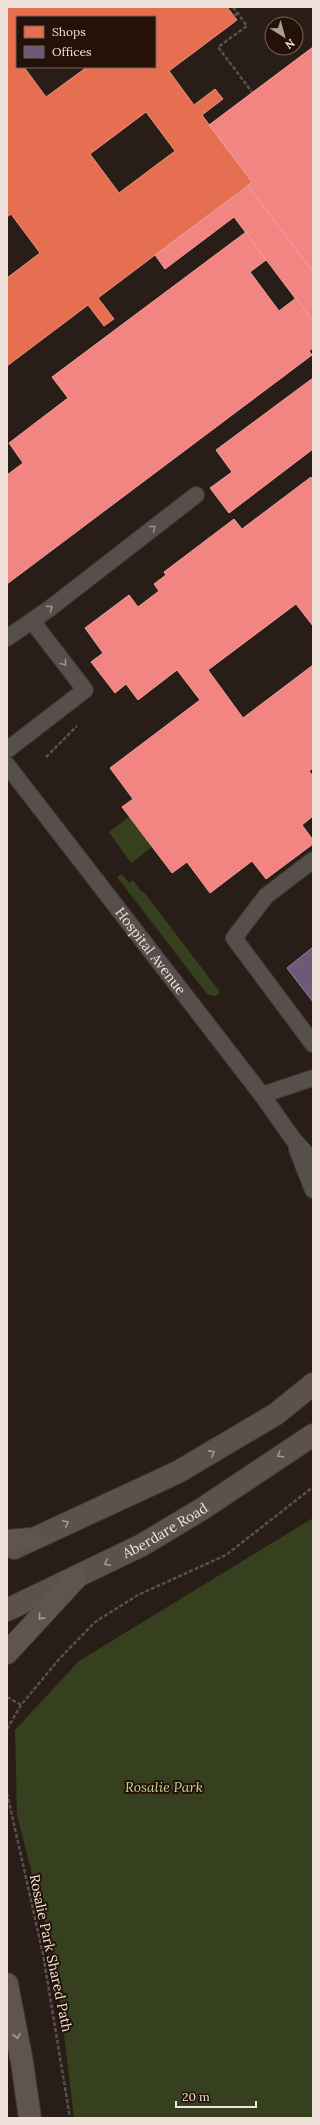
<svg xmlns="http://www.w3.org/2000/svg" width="320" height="2125" viewBox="0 0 320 2125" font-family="Lora,serif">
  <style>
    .green { fill: #36401e }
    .shops { fill: #e76f51; stroke: #ea927a; fill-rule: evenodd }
    .offices { fill: #6d597a; stroke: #948297 }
    .health { fill: #f28482; stroke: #f1a09d }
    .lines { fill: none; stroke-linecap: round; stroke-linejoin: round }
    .service-casing { stroke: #413734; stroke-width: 18 }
    .secondary-casing { stroke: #413734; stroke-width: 24 }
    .primary-casing { stroke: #413734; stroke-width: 24 }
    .path { stroke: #58514d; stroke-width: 2.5; stroke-dasharray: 4 2; stroke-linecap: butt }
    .service { stroke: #574f4b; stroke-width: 16 }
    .secondary { stroke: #5c524b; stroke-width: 22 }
    .primary { stroke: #60554c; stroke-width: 22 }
    .oneway { stroke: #9c918c }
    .oneway2 { stroke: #a69a93 }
    .oneway3 { stroke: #a89c94 }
    .labels { text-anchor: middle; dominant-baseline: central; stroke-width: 4; stroke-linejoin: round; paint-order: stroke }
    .street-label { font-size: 14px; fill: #f0e2db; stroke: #241208 }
    .park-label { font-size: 14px; font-style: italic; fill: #bcd692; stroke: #241208 }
  </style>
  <rect width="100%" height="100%" fill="#281d17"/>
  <g class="green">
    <path d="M 129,817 L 152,847 L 131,863 L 109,832 Z"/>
    <path d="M 122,874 L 129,883 L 133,880 L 142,892 L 144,892 L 220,992 L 215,996 L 207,994 L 117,877 Z"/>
    <path d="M 313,1518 L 313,2118 L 74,2118 L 56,1967 L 17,1815 L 15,1730 L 79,1661 Z"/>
  </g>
  <path class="shops" d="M 7,7 L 227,7 L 237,20 L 169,71 L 194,105 L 215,89 L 223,99 L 202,115 L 252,182 L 98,298 L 114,319 L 104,326 L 88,305 L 7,366 L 7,278 L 40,253 L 11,214 L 7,217 ZM 17,17 L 155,17 L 155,67 L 87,67 L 46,97 L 24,67 L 17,67 ZM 146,112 L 175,151 L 119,193 L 90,154 Z"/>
  <path class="offices" d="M 313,947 L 313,1002 L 287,968 Z"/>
  <g class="health">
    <path d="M 313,47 L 313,272 L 248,186 L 252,182 L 209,125 Z"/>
    <path d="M 248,186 L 313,272 L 313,322 L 234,217 L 165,269 L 155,255 Z"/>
    <path d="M 246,232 L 266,260 L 250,272 L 279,311 L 296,298 L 313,322 L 313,348 L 309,351 L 312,355 L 7,584 L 7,475 L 23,463 L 9,443 L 68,398 L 52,377 Z"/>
    <path d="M 313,378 L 313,449 L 229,513 L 210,488 L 232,472 L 216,450 Z"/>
    <path d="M 311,477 L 313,480 L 313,626 L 296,604 L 208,670 L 243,718 L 313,665 L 313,768 L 309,771 L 313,776 L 313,816 L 302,825 L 313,840 L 313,844 L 266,879 L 252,861 L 210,893 L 187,862 L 172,873 L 122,807 L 133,799 L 110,768 L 200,700 L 177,670 L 138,700 L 126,684 L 115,693 L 91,662 L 103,653 L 85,628 L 129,595 L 138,607 L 159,591 L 154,584 L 166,575 L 164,572 L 234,519 L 242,529 Z"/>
  </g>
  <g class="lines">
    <g class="service-casing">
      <g id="service">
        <path d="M 7,638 L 49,609 L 196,495"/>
        <path d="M 7,750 L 85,690 L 32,621"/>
        <path id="s1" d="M 7,765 L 262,1095 L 293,1139 L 313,1161"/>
        <path d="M 313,860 L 266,896 L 234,938 L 313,1044"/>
        <path d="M 262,1095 L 313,1078"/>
        <path d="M 297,1149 L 313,1190"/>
      </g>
    </g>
    <g class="secondary-casing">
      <g id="secondary">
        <path d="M 14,1548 L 178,1472 L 276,1414 L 313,1384"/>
        <path id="s2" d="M 7,1610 L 142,1545 L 202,1509 L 313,1435"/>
      </g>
    </g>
    <g class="primary-casing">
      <g id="primary">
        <path d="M 7,1541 L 31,1539"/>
        <path d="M 7,1653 L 76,1578"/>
        <path d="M 7,1984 L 22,2062 L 30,2118"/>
      </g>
    </g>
    <g class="path">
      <path d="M 233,7 L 247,26 L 218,47 L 252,92"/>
      <path d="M 234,16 L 238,13"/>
      <path d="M 46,757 L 77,726"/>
      <path d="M 7,1697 L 21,1705"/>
      <path d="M 7,1729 L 21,1705 L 60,1658 L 95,1622 L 138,1595 L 226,1555 L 313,1487"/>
      <path d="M 7,1793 L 43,1954 L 70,2118"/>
    </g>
    <use href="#service" class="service"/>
    <use href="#secondary" class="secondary"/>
    <use href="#primary" class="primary"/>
  </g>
  <defs><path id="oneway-chevron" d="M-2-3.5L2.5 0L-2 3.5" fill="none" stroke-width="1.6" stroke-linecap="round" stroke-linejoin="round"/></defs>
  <g class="oneway">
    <use href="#oneway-chevron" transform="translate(153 528) rotate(-38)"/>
    <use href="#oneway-chevron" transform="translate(50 608) rotate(-37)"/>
    <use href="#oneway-chevron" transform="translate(64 663) rotate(52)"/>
  </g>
  <g class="oneway2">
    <use href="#oneway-chevron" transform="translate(212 1453) rotate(-29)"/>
    <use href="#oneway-chevron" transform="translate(280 1455) rotate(148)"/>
    <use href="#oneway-chevron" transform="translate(66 1523) rotate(-25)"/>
    <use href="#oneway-chevron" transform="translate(107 1563) rotate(154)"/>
  </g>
  <g class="oneway3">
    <use href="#oneway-chevron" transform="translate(41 1617) rotate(132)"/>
    <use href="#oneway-chevron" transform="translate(17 2036) rotate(79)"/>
  </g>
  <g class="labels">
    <g class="street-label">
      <text stroke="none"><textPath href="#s1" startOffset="235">Hospital Avenue</textPath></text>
      <text stroke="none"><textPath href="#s2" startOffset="177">Aberdare Road</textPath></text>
      <text transform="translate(51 1953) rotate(78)">Rosalie Park Shared Path</text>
    </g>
    <g class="park-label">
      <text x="164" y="1787">Rosalie Park</text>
    </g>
  </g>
  <rect width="320" height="2125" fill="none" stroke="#f0e2db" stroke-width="16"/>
  <rect x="16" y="16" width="140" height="52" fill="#241208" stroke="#76655c"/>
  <rect x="24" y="26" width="20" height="12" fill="#e76f51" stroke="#76655c"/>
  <text x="52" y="36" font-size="12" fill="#f0e2db">Shops</text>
  <rect x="24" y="46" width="20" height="12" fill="#6d597a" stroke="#76655c"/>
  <text x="52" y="56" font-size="12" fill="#f0e2db">Offices</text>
  <g transform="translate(284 36) rotate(143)"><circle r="19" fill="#241208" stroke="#76655c"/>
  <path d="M0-3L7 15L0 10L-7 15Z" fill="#aa9d96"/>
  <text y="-6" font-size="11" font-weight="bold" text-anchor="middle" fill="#f0e2db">N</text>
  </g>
  <path d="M176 2101v6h80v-6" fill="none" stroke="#f0e2db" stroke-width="2"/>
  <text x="182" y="2101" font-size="12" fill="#f0e2db" stroke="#241208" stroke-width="3" paint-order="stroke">20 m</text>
</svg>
